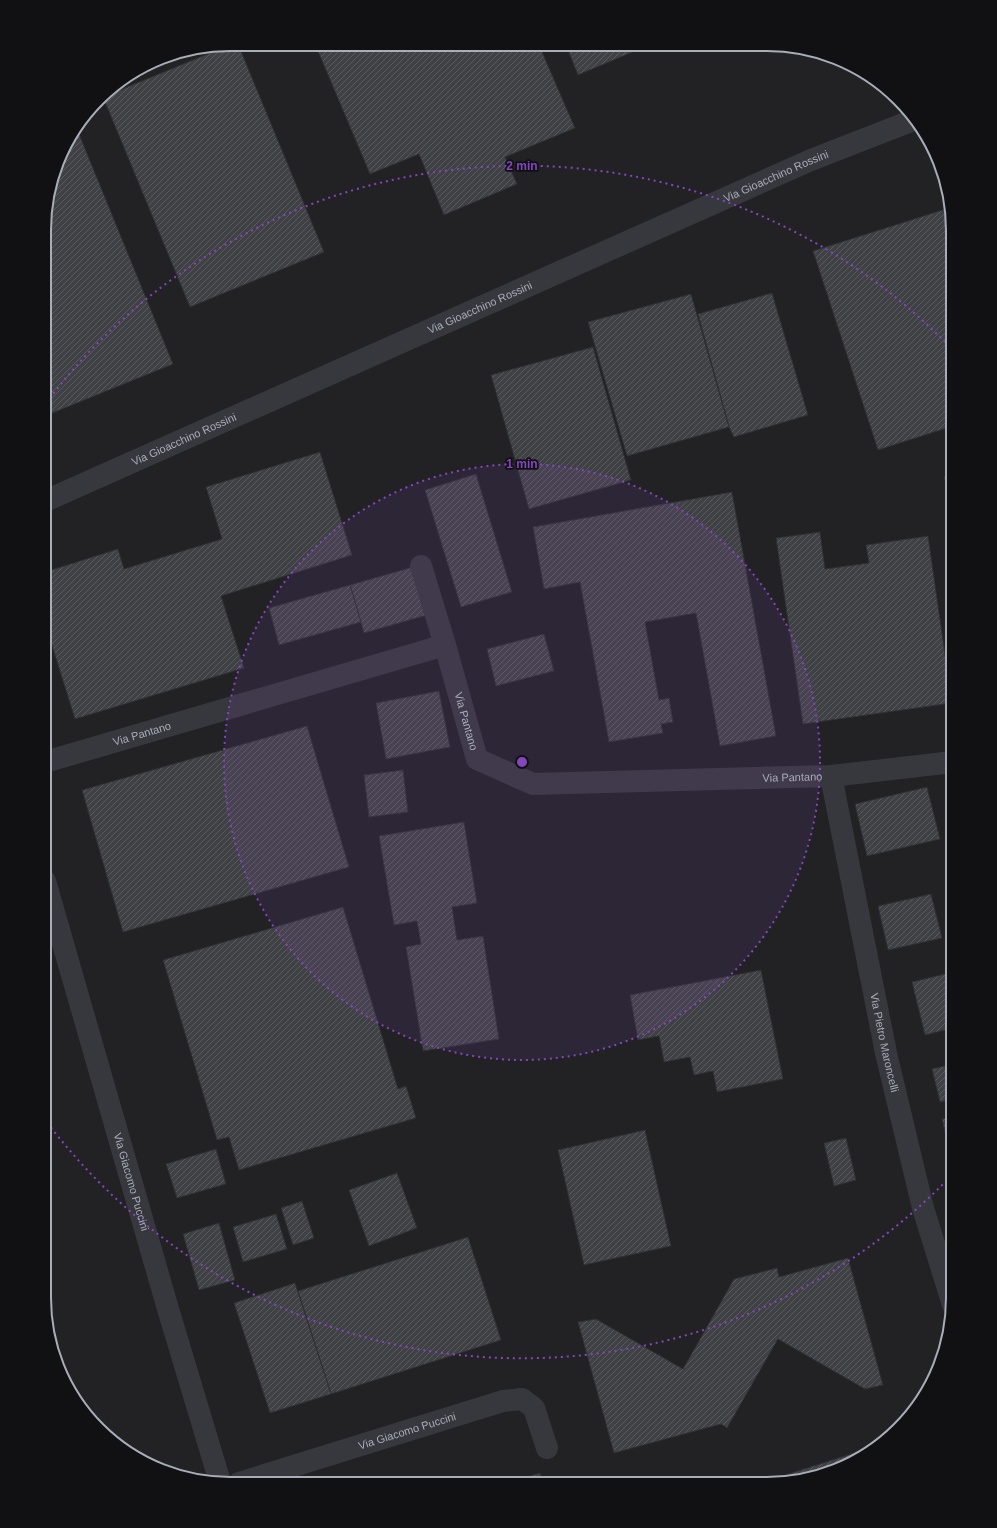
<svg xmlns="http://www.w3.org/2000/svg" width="997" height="1528" viewBox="0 0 997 1528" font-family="Arial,sans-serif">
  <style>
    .built { fill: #222225 }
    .building { fill: url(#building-hatch); stroke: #303034 }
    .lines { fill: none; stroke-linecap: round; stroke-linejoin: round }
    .minor { stroke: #37383d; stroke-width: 22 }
    .ring { fill: none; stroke: #8446be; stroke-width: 2; stroke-dasharray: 2 4 }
    .labels { text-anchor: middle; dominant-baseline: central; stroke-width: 3.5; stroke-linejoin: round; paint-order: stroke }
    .street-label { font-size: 11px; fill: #a8adb8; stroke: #111113 }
    .rim { fill: none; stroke: #a8adb8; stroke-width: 2 }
    .centre { fill: #8446be; stroke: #111113; stroke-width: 2 }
    .ring-label { font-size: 12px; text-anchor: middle; font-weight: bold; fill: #8446be; stroke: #111113; stroke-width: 3.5; stroke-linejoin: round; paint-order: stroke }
  </style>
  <defs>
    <pattern id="building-hatch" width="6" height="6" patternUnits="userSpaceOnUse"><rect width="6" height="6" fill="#404145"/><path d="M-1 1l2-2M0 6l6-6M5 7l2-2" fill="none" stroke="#595a5e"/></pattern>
  </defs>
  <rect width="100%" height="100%" fill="#161618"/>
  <path class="built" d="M 230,44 L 792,46 L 838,58 L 880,82 L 914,117 L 939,159 L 953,230 L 953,1310 L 943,1358 L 922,1402 L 889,1438 L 838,1470 L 767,1484 L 206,1482 L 159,1470 L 117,1446 L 83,1411 L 58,1369 L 44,1298 L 46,206 L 63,148 L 107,90 L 159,58 Z"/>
  <g class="building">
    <path d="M 232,44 L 238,44 L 324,252 L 190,307 L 103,97 Z"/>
    <path d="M 315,44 L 539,45 L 575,128 L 505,157 L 517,184 L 444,215 L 419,154 L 370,174 Z"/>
    <path d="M 566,45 L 649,45 L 578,75 Z"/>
    <path d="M 77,129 L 173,364 L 45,416 L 46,206 L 63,148 Z"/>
    <path d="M 949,208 L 953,230 L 953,426 L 878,450 L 813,251 Z"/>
    <path d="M 772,293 L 808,415 L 734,437 L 729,427 L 698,314 Z"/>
    <path d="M 691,294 L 729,427 L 627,456 L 588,322 Z"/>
    <path d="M 593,347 L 631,480 L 529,509 L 491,375 Z"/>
    <path d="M 320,452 L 352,555 L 221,596 L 244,668 L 75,719 L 45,623 L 45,572 L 118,549 L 124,569 L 222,539 L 206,487 Z"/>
    <path d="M 476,474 L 512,592 L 461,607 L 425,490 Z"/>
    <path d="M 953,474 L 953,506 L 944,477 Z"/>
    <path d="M 732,492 L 776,736 L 720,746 L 696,613 L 645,622 L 659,700 L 669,698 L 673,722 L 661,724 L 663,733 L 609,742 L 580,582 L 544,589 L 533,527 Z"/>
    <path d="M 820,532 L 825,569 L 869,563 L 866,545 L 928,536 L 952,703 L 803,724 L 776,538 Z"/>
    <path d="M 413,567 L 427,615 L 364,633 L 350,585 Z"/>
    <path d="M 350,585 L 361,622 L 279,645 L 269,608 Z"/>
    <path d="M 544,634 L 554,671 L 496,686 L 487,649 Z"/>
    <path d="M 439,691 L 450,747 L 386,759 L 376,703 Z"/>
    <path d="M 307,726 L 349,867 L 123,932 L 82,790 Z"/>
    <path d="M 403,770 L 408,812 L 369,817 L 364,775 Z"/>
    <path d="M 927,787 L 940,839 L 867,856 L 855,804 Z"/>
    <path d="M 464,822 L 477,903 L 452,907 L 457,940 L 483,936 L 499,1039 L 423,1051 L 406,947 L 421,944 L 417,921 L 394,925 L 379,836 Z"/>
    <path d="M 931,894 L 942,938 L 888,950 L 878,906 Z"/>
    <path d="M 343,907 L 398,1089 L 406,1086 L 416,1118 L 239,1170 L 229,1137 L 217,1140 L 163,960 Z"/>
    <path d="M 761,970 L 783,1079 L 717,1092 L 713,1071 L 694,1075 L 690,1057 L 664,1062 L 659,1036 L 638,1040 L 630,995 Z"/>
    <path d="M 953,972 L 953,1028 L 925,1035 L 912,982 Z"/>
    <path d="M 953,1064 L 953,1099 L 940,1102 L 932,1069 Z"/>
    <path d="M 953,1117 L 953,1156 L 951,1157 L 942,1119 Z"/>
    <path d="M 645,1130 L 671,1246 L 584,1265 L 558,1150 Z"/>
    <path d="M 846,1138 L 856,1180 L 834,1186 L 824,1143 Z"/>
    <path d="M 216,1149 L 226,1184 L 177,1198 L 166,1164 Z"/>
    <path d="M 397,1173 L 417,1228 L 369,1246 L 349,1190 Z"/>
    <path d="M 302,1201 L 314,1238 L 293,1245 L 281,1208 Z"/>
    <path d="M 276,1214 L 287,1249 L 243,1262 L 233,1227 Z"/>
    <path d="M 219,1223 L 235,1280 L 199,1290 L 183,1234 Z"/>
    <path d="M 468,1237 L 501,1340 L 331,1394 L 298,1291 Z"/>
    <path d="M 848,1258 L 883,1385 L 865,1389 L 778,1339 L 727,1428 L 721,1424 L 614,1453 L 578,1322 L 596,1319 L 683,1369 L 734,1279 L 777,1268 L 779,1277 Z"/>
    <path d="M 295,1283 L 331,1394 L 270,1413 L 234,1303 Z"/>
    <path d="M 49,1322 L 76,1400 L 58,1369 Z"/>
    <path d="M 877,1446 L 853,1460 L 851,1454 Z"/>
    <path d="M 851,1454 L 853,1460 L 838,1470 L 767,1484 L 757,1484 Z"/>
    <path d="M 540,1473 L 543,1483 L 507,1483 Z"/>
  </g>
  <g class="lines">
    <g class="minor">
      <path id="s1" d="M 45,501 L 811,160 L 916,119"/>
      <path d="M 421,566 L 445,645"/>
      <path id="s2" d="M 45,762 L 445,645 L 477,759 L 533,784 L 831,776 L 953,762"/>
      <path id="s3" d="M 831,776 L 886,1053 L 923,1208 L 953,1305"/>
      <path id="s4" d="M 45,881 L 168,1309 L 220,1482"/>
      <path id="s5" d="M 239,1483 L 503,1401 L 522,1399 L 534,1408 L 547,1448"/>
    </g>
  </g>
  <circle cx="522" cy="762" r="298" fill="#8446be" fill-opacity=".12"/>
  <g class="ring">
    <circle cx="522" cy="762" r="298"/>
    <path d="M951 1176A596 596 0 0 1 46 1121M46 403A596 596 0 0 1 951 348"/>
  </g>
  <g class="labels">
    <g class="street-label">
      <text stroke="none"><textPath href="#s1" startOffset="800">Via Gioacchino Rossini</textPath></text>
      <text stroke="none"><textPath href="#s1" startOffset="476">Via Gioacchino Rossini</textPath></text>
      <text stroke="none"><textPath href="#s1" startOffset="152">Via Gioacchino Rossini</textPath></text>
      <text stroke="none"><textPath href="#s2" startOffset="496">Via Pantano</textPath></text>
      <text stroke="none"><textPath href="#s2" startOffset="101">Via Pantano</textPath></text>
      <text stroke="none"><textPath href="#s2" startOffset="856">Via Pantano</textPath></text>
      <text stroke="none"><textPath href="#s3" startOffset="272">Via Pietro Maroncelli</textPath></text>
      <text stroke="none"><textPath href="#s4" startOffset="313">Via Giacomo Puccini</textPath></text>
      <text stroke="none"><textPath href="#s5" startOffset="176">Via Giacomo Puccini</textPath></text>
    </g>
  </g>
  <path d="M0 0H997V1528H0ZM230 51H767A179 179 0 0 1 946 230V1298A179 179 0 0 1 767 1477H230A179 179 0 0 1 51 1298V230A179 179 0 0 1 230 51Z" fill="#111113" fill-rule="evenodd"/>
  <path class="rim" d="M230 51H767A179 179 0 0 1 946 230V1298A179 179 0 0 1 767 1477H230A179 179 0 0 1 51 1298V230A179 179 0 0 1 230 51Z"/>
  <circle cx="522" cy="762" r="6" class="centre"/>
  <g class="ring-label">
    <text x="522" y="170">2 min</text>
    <text x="522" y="468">1 min</text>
  </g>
</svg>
